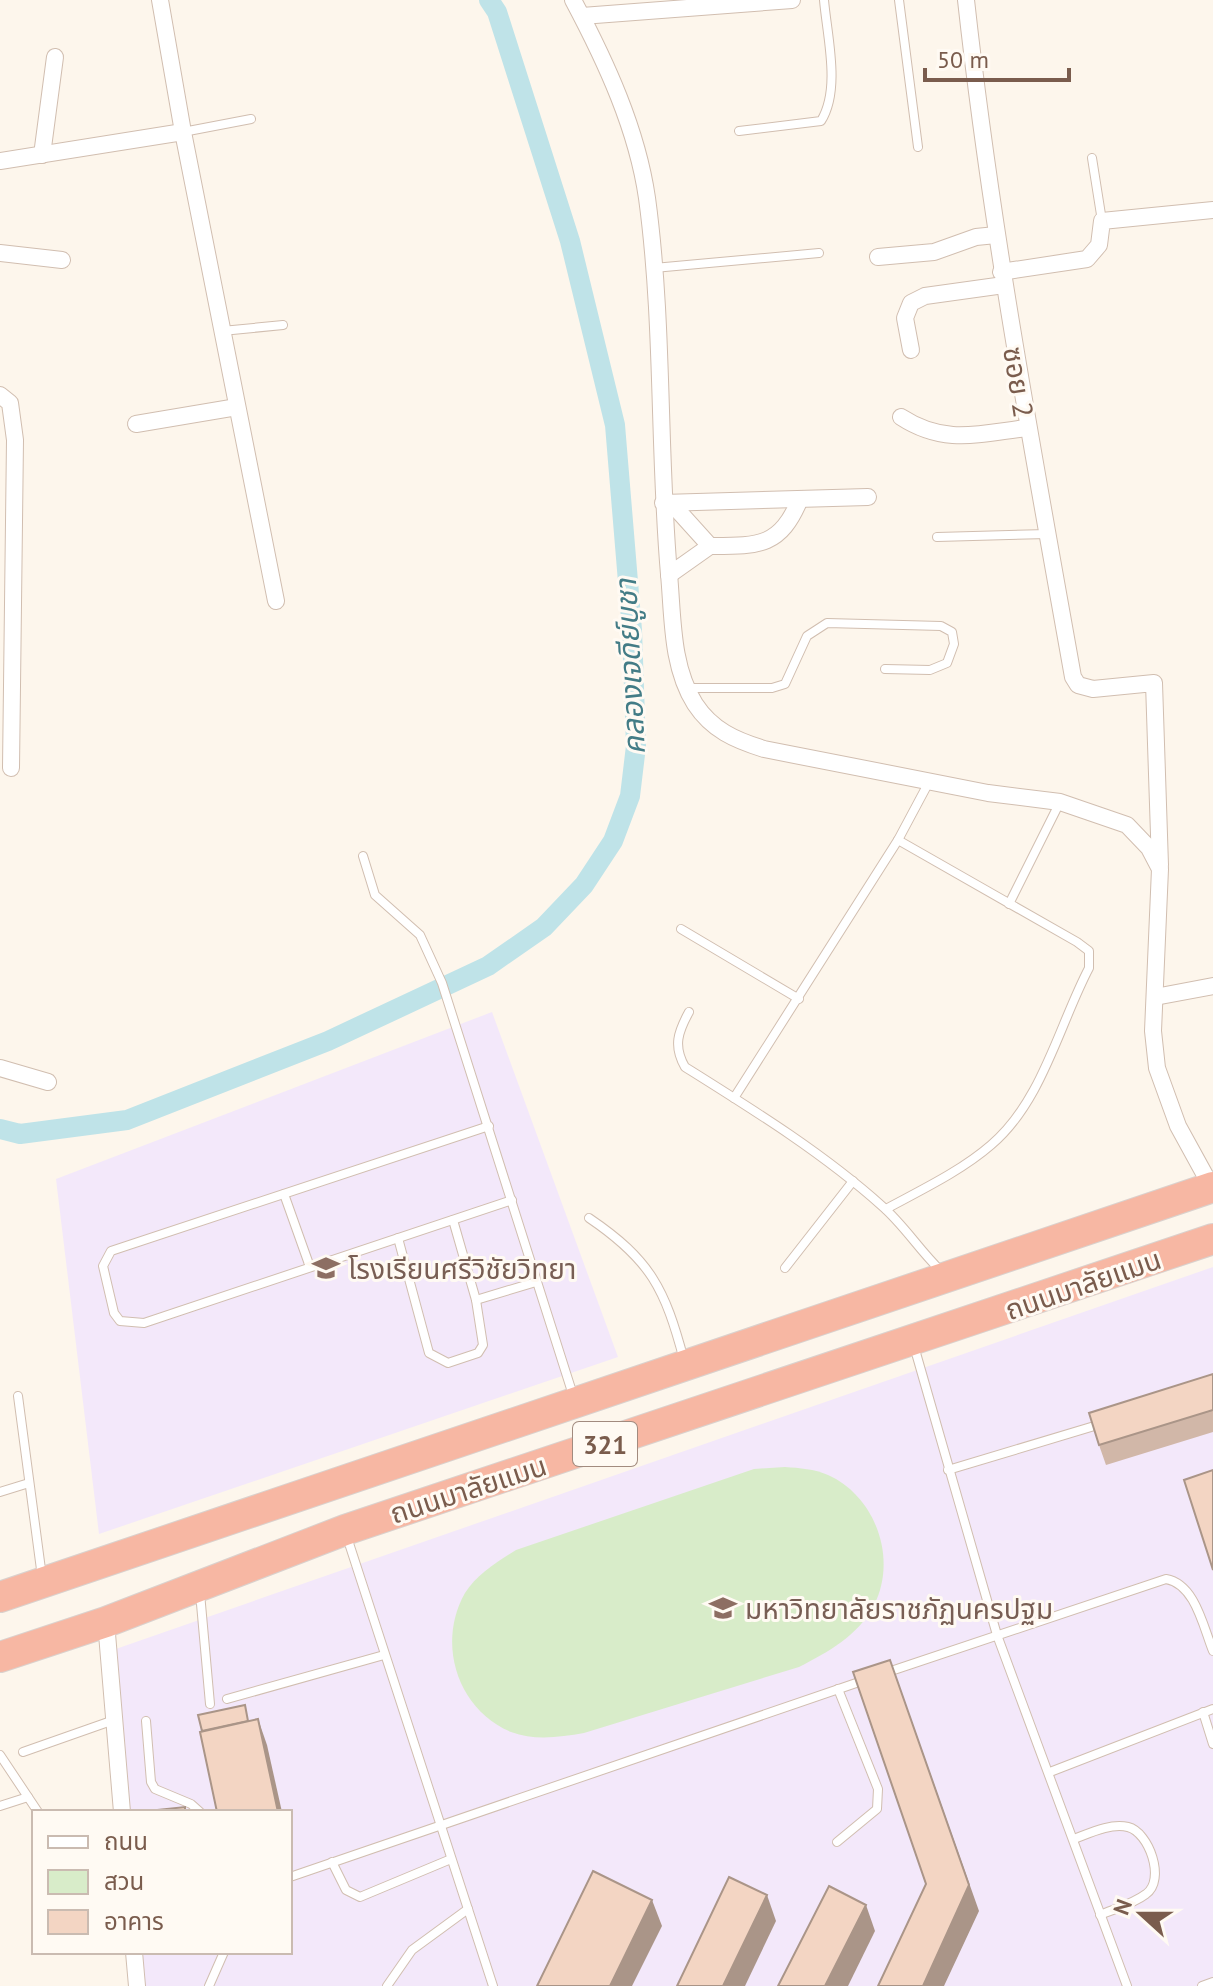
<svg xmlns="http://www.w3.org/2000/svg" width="1213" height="1986" viewBox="0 0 1213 1986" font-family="'PT Sans','Noto Sans Thai',sans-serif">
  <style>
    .education { fill: #f3e8fa }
    .green { fill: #d8ecc9 }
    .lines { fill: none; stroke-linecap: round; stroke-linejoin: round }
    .canal { stroke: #bfe3e8; stroke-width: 20 }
    .lane-casing { stroke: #d1beb0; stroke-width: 10 }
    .street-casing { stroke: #d1beb0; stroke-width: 18 }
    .highway-casing { stroke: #dad1cd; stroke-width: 32 }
    .lane { stroke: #fff; stroke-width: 8 }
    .street { stroke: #fff; stroke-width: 16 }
    .highway { stroke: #f7b7a3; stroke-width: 30 }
    .wall { fill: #d1b7a8 }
    .shaded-wall { fill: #aa9588 }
    .building { fill: #f3d5c3; stroke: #aa9588; stroke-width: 2 }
    .labels { text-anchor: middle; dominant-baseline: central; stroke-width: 6; stroke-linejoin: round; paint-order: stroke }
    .shield { fill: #fffaf3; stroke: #a28b7f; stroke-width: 2 }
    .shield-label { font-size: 26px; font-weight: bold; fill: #7a5c4d }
    .street-label { font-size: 28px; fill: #7a5c4d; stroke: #fffaf3 }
    .education-label { font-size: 28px; fill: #785e54; stroke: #fffaf3; text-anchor: start }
    .water-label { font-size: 30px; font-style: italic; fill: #437c86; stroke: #fffaf3 }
  </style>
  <rect width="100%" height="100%" fill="#fdf6ec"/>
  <g class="education">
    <path d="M 492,1012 L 618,1357 L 99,1534 L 56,1179 Z"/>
    <path d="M 1213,1267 L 1213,1986 L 143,1986 L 139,1952 L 290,1952 L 290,1812 L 124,1812 L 110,1651 Z"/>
  </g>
  <path class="green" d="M 785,1467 C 800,1468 814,1469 828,1475 C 875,1496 898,1558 874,1605 C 858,1636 828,1652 799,1667 L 584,1733 C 560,1737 535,1741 511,1732 C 458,1710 436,1644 465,1593 C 476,1575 498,1561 516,1550 L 754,1469 Z"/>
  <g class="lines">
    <path class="canal" d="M 0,1129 L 20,1134 L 127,1120 L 328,1041 L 488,966 L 544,927 L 584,885 L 613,841 L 630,796 L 636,746 L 632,630 L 615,425 L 570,241 L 497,12 L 489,0"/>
    <g class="lane-casing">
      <g id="lane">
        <path d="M 899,0 L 918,147"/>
        <path d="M 739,131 L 821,121 C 841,89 827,36 824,0"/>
        <path d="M 183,132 L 251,119"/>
        <path d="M 1092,158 L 1102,221"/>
        <path d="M 654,268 L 819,253"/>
        <path d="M 222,331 L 283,325"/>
        <path d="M 937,537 L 1048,534"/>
        <path d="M 688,688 L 772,688 L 785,684 L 807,636 L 827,623 L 941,626 L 952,632 L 954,644 L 947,663 L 930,670 L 885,669"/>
        <path d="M 363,856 L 375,895 L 420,935 L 442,983 L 573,1395"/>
        <path d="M 1009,904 L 1060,802"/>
        <path d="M 681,929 L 799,999"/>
        <path d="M 689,1012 C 678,1032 673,1046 685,1067 C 752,1109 823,1153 882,1206 C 904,1225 920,1251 941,1271"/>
        <path d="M 734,1098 L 898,840 L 929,782"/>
        <path d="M 489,1126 L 111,1251 L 103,1266 L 114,1313 L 120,1321 L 144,1323 L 512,1200"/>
        <path d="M 284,1194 L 310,1267"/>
        <path d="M 886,1209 C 921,1190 961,1171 991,1145 C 1042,1102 1059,1025 1089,968 L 1089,951 L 1077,942 L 898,840"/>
        <path d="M 589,1218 C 651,1260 665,1289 684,1360"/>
        <path d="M 398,1238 L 429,1353 L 448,1363 L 478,1353 L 483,1345 L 476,1300 L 453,1220"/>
        <path d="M 785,1268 L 853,1181"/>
        <path d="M 476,1300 L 536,1282"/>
        <path d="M 914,1346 L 997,1635 L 1127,1986"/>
        <path d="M 18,1396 L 42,1577"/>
        <path d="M 948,1470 L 1101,1424"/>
        <path d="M 0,1492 L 29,1483"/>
        <path d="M 346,1534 L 493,1986"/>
        <path d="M 200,1593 L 210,1704"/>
        <path d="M 885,1673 L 1166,1579 C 1195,1584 1203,1626 1213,1651"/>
        <path d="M 227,1699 L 384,1655"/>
        <path d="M 1203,1712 L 1213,1744"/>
        <path d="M 146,1721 L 151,1782 L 155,1789 L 191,1804 L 200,1812"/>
        <path d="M 23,1752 L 114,1720"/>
        <path d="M 0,1755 L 38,1812"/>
        <path d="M 1050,1772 L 1213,1709"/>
        <path d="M 0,1806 L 28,1797"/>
        <path d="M 1074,1839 C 1090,1833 1110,1823 1128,1827 C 1149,1832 1166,1880 1146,1894 C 1133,1904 1114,1909 1100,1915"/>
        <path d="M 837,1842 L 877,1809 L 878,1789 L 838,1689"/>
        <path d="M 332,1862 L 346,1890 L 360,1897 L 451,1859"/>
        <path d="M 290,1877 L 865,1680"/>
        <path d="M 209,1986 L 224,1952"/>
        <path d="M 387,1986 L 412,1950 L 468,1909"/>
        <path d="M 1202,1986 L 1213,1982"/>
      </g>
    </g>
    <g class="street-casing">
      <g id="street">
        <path d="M 160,0 L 183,132"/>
        <path d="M 573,0 C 606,62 637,129 647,198 C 664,323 658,449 669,574 C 673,617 671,666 695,704 C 712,730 735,740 764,749 L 988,793 L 1060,802 L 1127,825 L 1149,848 L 1160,869 L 1153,1031 L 1157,1068 L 1178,1126 L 1212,1188"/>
        <path d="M 966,0 C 991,228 1033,452 1073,677 L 1078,685 L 1093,689 L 1154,683 L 1160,865"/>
        <path d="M 582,16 L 792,0"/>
        <path d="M 42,155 L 55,57"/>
        <path d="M 0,161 L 183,132 L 276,601"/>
        <path d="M 0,253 L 62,260"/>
        <path d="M 878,257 L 934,252 L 976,237 L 996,235"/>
        <path d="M 1001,272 L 1087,259 L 1099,245 L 1102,221 L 1213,210"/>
        <path d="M 911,350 L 905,318 L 911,303 L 925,296 L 1004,285"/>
        <path d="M 0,395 L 10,403 L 15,440 L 11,768"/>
        <path d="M 901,417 C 944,445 978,434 1026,428"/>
        <path d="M 136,424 L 237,407"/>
        <path d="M 663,503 L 868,497"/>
        <path d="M 672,504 L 710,546 C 759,546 780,547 800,499"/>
        <path d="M 669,575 L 710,546"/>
        <path d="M 1155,997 L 1213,986"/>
        <path d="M 0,1068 L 48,1082"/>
        <path d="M 106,1622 L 122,1812"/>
        <path d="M 134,1952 L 137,1986"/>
      </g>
    </g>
    <g class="highway-casing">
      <g id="highway">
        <path d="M 0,1597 L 1213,1187"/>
        <path d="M 0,1657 L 106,1622 L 345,1530 L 1213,1239"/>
      </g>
    </g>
    <use href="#lane" class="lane"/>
    <use href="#street" class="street"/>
    <use href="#highway" class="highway"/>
  </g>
  <g class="wall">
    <path d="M 1213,1374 L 1213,1432 L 1106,1465 L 1099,1445 Z"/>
    <path d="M 142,1952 L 169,1952 L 144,1955 Z"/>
  </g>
  <g class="shaded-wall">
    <path d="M 890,1660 L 979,1911 L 944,1986 L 923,1986 L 969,1885 Z"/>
    <path d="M 258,1719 L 267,1745 L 282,1812 L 278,1812 Z"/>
    <path d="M 767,1895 L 776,1921 L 745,1986 L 723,1986 Z"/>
    <path d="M 652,1900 L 662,1926 L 632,1986 L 610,1986 Z"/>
    <path d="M 866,1905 L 875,1931 L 848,1986 L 825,1986 Z"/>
  </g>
  <g class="building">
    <path d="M 1213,1374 L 1213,1410 L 1099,1445 L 1089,1413 Z"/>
    <path d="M 1213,1470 L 1213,1570 L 1184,1480 Z"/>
    <path d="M 890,1660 L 969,1885 L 923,1986 L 878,1986 L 926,1884 L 853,1672 Z"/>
    <path d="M 245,1705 L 248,1721 L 202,1731 L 198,1715 Z"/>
    <path d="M 258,1719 L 278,1812 L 217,1812 L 200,1732 Z"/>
    <path d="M 185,1807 L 185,1812 L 138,1812 Z"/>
    <path d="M 593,1871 L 652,1900 L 610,1986 L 537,1986 Z"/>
    <path d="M 729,1877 L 767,1895 L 723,1986 L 677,1986 Z"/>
    <path d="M 829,1886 L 866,1905 L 825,1986 L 778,1986 Z"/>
  </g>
  <defs>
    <g id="school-bare" transform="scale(2.16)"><path d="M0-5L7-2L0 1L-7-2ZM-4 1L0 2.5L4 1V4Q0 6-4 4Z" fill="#8d6e63" stroke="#fffaf3" stroke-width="2.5" paint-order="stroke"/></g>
    <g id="university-bare" transform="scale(2.16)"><path d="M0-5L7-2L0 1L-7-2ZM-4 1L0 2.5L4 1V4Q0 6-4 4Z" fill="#8d6e63" stroke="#fffaf3" stroke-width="2.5" paint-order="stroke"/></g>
  </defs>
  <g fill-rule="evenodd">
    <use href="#school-bare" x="326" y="1268"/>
    <use href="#university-bare" x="723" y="1608"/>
  </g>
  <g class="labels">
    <rect class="shield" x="573" y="1422" width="64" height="44" rx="6"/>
    <g class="shield-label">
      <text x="605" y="1444">321</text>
    </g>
    <g class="street-label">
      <text transform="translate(1019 382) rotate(81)">ซอย 2</text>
      <text transform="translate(1083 1284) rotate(-19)">ถนนมาลัยแมน</text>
      <text transform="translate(468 1489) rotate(-18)">ถนนมาลัยแมน</text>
    </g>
    <g class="education-label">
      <text x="348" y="1268">โรงเรียนศรีวิชัยวิทยา</text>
      <text x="745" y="1608">มหาวิทยาลัยราชภัฏนครปฐม</text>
    </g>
    <g class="water-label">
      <text transform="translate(629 667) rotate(-93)">คลองเจดีย์บูชา</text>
    </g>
  </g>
  <rect x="32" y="1810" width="260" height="144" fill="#fffaf3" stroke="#cabbb1" stroke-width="2"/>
  <rect x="48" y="1836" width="40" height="12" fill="#ffffff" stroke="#cabbb1" stroke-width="2"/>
  <text x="104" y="1850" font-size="24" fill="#7a5c4d">ถนน</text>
  <rect x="48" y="1870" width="40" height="24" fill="#d8ecc9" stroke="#cabbb1" stroke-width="2"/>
  <text x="104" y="1890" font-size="24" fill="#7a5c4d">สวน</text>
  <rect x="48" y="1910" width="40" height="24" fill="#f3d5c3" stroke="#cabbb1" stroke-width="2"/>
  <text x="104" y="1930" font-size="24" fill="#7a5c4d">อาคาร</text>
  <g transform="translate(1141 1914) rotate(291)" stroke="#fffaf3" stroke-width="6" paint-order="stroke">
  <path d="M0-6L14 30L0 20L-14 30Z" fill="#7a5c4d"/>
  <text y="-12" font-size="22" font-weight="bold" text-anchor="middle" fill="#7a5c4d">N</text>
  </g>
  <path d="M925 68v12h144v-12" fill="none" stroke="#7a5c4d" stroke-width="4"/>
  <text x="937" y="68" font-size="24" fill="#7a5c4d" stroke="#fffaf3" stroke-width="6" paint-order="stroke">50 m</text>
</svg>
